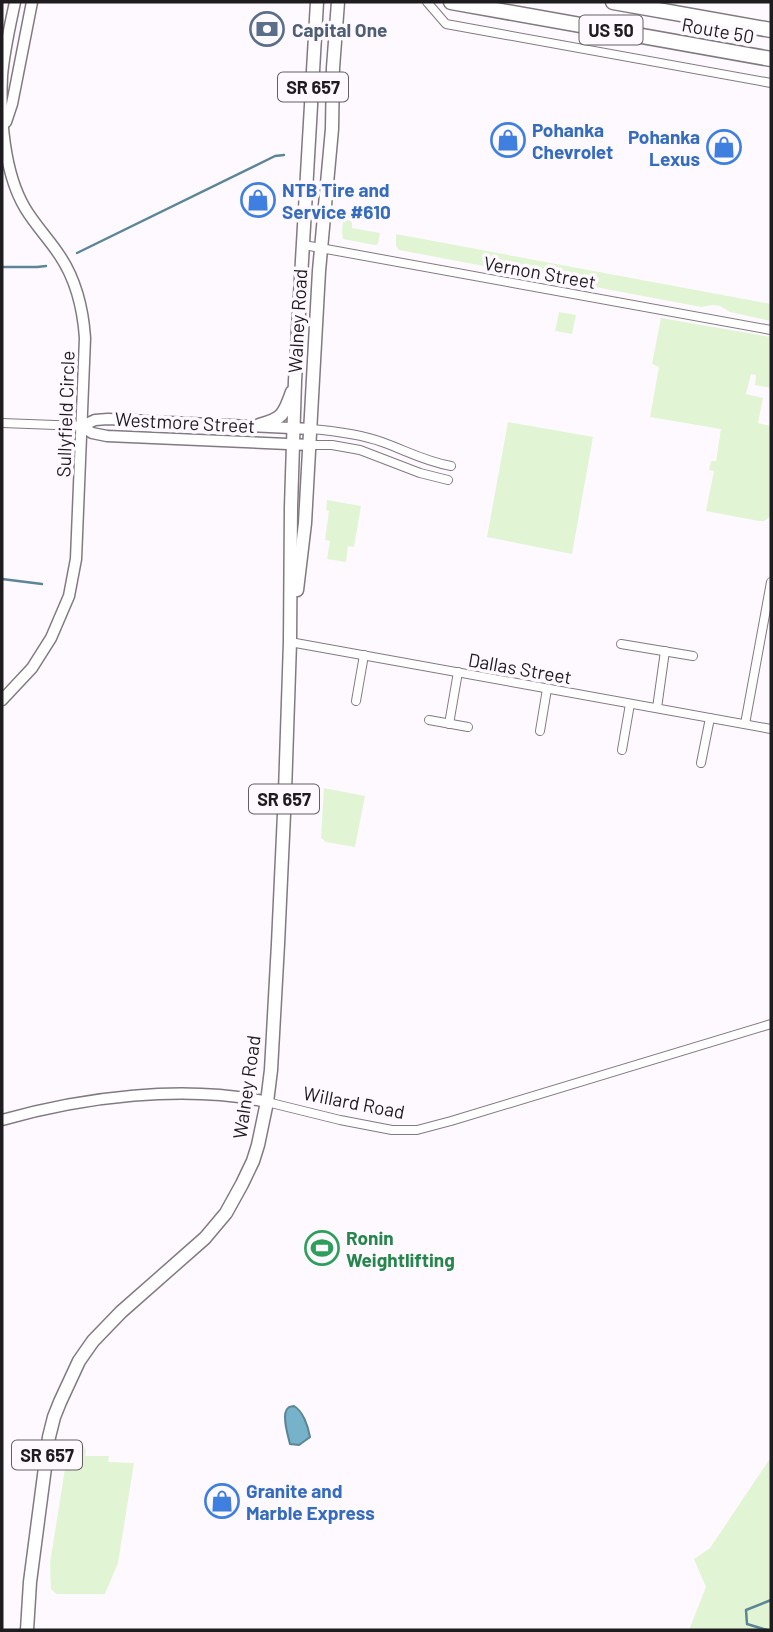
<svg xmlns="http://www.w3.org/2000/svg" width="773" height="1632" viewBox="0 0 773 1632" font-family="Barlow,sans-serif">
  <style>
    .green { fill: #e1f5d5 }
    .water { fill: #76b3cb; stroke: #5c8697; stroke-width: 2 }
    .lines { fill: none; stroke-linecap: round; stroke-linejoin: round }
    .stream { stroke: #5c8697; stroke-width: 2.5 }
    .street-casing { stroke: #827a81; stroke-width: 10 }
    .secondary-casing { stroke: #827a81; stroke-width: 13 }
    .primary-casing { stroke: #827a81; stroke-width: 15 }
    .highway-casing { stroke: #827a81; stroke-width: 17 }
    .street { stroke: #fff; stroke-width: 8 }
    .secondary { stroke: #fff; stroke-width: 10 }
    .primary { stroke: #fff; stroke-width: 12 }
    .highway { stroke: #fff; stroke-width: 14 }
    .labels { text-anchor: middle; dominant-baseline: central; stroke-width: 7; stroke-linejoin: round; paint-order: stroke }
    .shield { fill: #fef9fe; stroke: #625e62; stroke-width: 2 }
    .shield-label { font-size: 18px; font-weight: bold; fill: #1f1c1f }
    .service-label { font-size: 19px; font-weight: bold; fill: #4e5e75; stroke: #fef9fe; text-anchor: start }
    .street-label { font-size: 19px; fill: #1f1c1f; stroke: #fef9fe }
    .shop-label { font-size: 19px; font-weight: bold; fill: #366cbe; stroke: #fef9fe; text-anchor: start }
    .leisure-label { font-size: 19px; font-weight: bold; fill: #27864d; stroke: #fef9fe; text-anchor: start }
  </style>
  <rect width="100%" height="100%" fill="#fef9fe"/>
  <g class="green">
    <path d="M 343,219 L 352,221 L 352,228 L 380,233 L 378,244 L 375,245 L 343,239 L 342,233 Z"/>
    <path d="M 396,234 L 771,304 L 771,321 L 730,312 L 720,306 L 713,305 L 701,307 L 399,250 L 396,246 Z"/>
    <path d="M 559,312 L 576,315 L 572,334 L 555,331 Z"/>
    <path d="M 661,318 L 771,337 L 771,388 L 755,385 L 756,375 L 751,374 L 746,394 L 763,398 L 758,423 L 771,426 L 771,516 L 764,521 L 759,521 L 706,511 L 714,471 L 709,470 L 711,461 L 716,461 L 721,429 L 650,417 L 659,367 L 652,364 Z"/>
    <path d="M 508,422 L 593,437 L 572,554 L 487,537 Z"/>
    <path d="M 327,500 L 361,506 L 354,547 L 348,546 L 346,562 L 327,559 L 330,541 L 325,540 L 329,511 L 326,510 Z"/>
    <path d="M 324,788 L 365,796 L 355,847 L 326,842 L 321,838 Z"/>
    <path d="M 75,1443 L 83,1445 L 86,1450 L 85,1456 L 109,1456 L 108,1462 L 134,1463 L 118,1563 L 105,1594 L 57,1594 L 55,1593 L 51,1589 L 50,1563 L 65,1469 Z"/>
    <path d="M 771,1457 L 771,1630 L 689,1630 L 706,1587 L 694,1559 L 710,1548 Z"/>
  </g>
  <path class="water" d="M 294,1406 C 303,1411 308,1426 310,1437 L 299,1445 L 290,1444 C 288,1436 281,1413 288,1408 C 289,1406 292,1407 294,1406 Z"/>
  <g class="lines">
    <g class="stream">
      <path d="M 77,253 L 275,156 L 284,155"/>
      <path d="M 2,267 L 37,267 L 46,266"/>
      <path d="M 2,579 L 42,584"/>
      <path d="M 767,1630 L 747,1624 L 746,1610 L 771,1600"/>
    </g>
    <g class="street-casing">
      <g id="street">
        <path d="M 427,2 L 446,24 L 771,83"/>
        <path d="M 304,245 L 771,330"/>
        <path d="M 2,423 L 82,426"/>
        <path d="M 311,429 C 334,431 360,434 382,442 C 407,451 424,461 451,466"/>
        <path d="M 310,445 L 332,445 L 360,450 L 420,473 L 448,480"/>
        <path d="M 290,642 L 771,729"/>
        <path d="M 621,644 L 693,656"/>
        <path d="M 356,701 L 364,655"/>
        <path d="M 657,708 L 665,651"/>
        <path d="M 429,720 L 468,727"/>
        <path d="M 449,724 L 458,672"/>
        <path d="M 745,724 L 771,582"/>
        <path d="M 540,731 L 547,689"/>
        <path d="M 622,750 L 630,704"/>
        <path d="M 701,763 L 710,718"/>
        <path d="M 267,1102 L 340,1120 L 392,1130 L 417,1130 L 451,1121 L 771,1024"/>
      </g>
    </g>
    <g class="secondary-casing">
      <g id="secondary">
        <path d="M 6,122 L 12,104 L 32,2"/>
        <path d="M 82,426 L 92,433 L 107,436 L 310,445"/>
        <path d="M 82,426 L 95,420 L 108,419 L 311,429"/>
        <path d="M 2,700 L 32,668 L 51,638 L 69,596 L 76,559 L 85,338 C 83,309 76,280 60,256 C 49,239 35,225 25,208 C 4,173 0,117 2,76 C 4,51 10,26 15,2"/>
        <path d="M 2,1120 C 83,1097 184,1084 267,1102"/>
      </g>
    </g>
    <g class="primary-casing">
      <g id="primary">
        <path d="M 259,425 C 282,419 284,415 292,392"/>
        <path d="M 297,590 L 305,523 L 319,271 L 332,129 L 333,68 L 338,2"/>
        <path d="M 27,1630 L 30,1582 L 49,1437 L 54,1417 L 60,1402 L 79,1361 L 93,1341 L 121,1312 L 205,1238 L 226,1213 L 242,1184 L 253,1161 L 258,1145 L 267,1102 L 271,1070 L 278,944 L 285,792 L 290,642 L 291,507 L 295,381 L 317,2"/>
      </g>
    </g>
    <g class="highway-casing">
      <g id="highway">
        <path d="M 451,2 L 771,59"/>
        <path d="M 613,2 L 771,30"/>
      </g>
    </g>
    <use href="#street" class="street"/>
    <use href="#secondary" class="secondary"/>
    <use href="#primary" class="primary"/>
    <use href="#highway" class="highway"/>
  </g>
  <defs>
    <g id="bank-ring" transform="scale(1.75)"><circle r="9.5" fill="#fef9fe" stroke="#5c6f8a" stroke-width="1.5"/><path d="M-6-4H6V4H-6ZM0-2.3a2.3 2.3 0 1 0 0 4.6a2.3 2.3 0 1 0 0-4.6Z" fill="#5c6f8a"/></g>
    <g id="shop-ring" transform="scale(1.75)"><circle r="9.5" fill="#fef9fe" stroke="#3f7fe0" stroke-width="1.5"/><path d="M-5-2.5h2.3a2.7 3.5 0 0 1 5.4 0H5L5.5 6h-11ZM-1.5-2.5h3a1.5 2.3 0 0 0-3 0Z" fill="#3f7fe0"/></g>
    <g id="stadium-ring" transform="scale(1.75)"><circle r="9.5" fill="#fef9fe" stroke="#2e9e5b" stroke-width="1.5"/><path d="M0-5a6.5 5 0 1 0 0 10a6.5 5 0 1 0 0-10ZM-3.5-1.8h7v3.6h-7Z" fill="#2e9e5b"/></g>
  </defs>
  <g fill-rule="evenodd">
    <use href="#bank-ring" x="267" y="29"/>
    <use href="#shop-ring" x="508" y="140"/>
    <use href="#shop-ring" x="724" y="147"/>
    <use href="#shop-ring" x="258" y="200"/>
    <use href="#stadium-ring" x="322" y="1248"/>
    <use href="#shop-ring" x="222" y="1501"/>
  </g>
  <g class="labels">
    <g class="shield">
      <rect x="579.5" y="15.5" width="63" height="29" rx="5"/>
      <rect x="278" y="72.5" width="70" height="29" rx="5"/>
      <rect x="249" y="784.5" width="70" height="29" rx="5"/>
      <rect x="12" y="1440.5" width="70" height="29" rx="5"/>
    </g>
    <g class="shield-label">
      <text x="611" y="30">US 50</text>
      <text x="313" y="87">SR 657</text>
      <text x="284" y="799">SR 657</text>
      <text x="47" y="1455">SR 657</text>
    </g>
    <g class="service-label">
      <text x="292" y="29">Capital One</text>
    </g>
    <g class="street-label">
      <text transform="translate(718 30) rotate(10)">Route 50</text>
      <text transform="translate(540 272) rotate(10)">Vernon Street</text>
      <text transform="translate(297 321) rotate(-87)">Walney Road</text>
      <text transform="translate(65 414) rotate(-88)">Sullyfield Circle</text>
      <text transform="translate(185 422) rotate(3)">Westmore Street</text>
      <text transform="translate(520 668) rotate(10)">Dallas Street</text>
      <text transform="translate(246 1087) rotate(-82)">Walney Road</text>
      <text transform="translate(354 1102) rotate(11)">Willard Road</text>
    </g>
    <g class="shop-label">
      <text x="532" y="129">Pohanka<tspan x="532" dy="22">Chevrolet</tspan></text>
      <text x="700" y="136" text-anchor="end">Pohanka<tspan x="700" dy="22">Lexus</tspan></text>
      <text x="282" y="189">NTB Tire and<tspan x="282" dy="22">Service #610</tspan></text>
      <text x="246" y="1490">Granite and<tspan x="246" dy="22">Marble Express</tspan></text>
    </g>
    <g class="leisure-label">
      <text x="346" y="1237">Ronin<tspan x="346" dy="22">Weightlifting</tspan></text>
    </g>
  </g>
  <rect width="773" height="1632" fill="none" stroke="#1f1c1f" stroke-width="7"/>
</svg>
